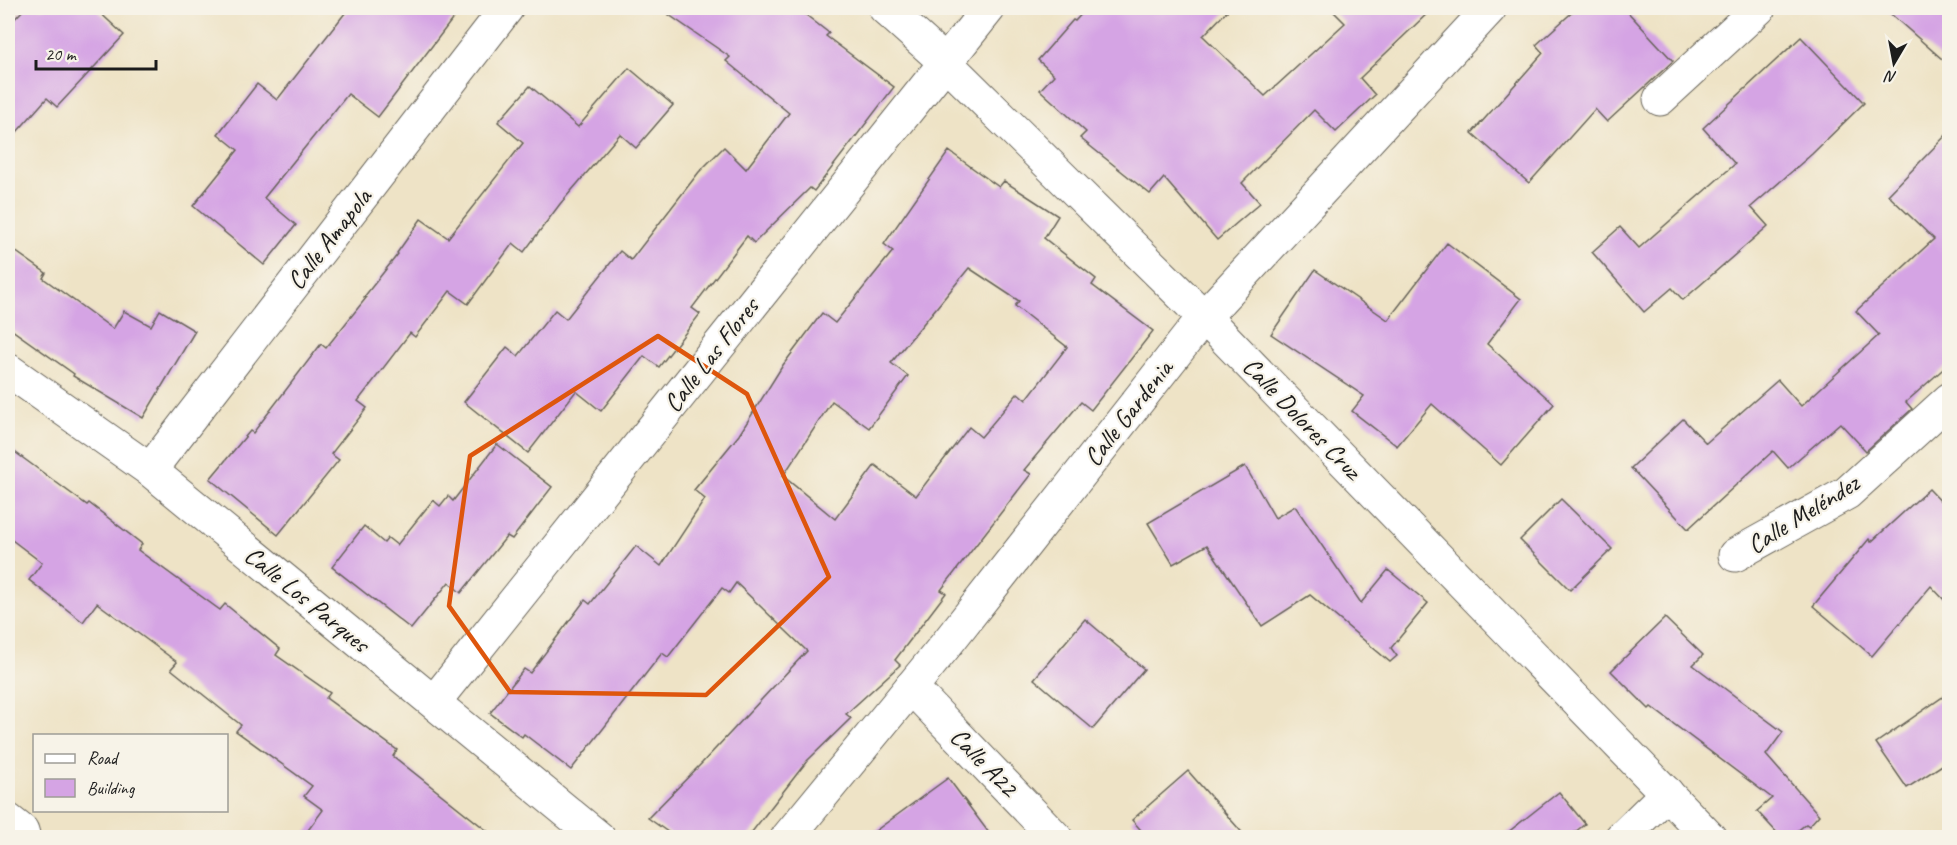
<svg xmlns="http://www.w3.org/2000/svg" width="1957" height="845" viewBox="0 0 1957 845" font-family="Caveat,sans-serif">
  <style>
    .building { fill: #d5a4e4; fill-rule: evenodd }
    .lines { fill: none; stroke-linecap: round; stroke-linejoin: round }
    .minor-casing { stroke: #666258; stroke-width: 35 }
    .minor { stroke: #fff; stroke-width: 33 }
    .marked { fill: none; stroke: #de560d; stroke-width: 4.5; stroke-linejoin: round }
    .labels { text-anchor: middle; dominant-baseline: central; stroke-width: 4.5; stroke-linejoin: round; paint-order: stroke }
    .street-label { font-size: 26px; fill: #1c1c1c; stroke: #f7f3e8 }
  </style>
  <rect width="100%" height="100%" fill="#f7f3e8"/>
  <filter id="ink" filterUnits="userSpaceOnUse"><feTurbulence type="fractalNoise" baseFrequency=".0167" numOctaves="2"/><feDisplacementMap in="SourceGraphic" scale="12" xChannelSelector="R" yChannelSelector="G"/><feConvolveMatrix kernelMatrix="1 2 1 2 8 2 1 2 1" color-interpolation-filters="sRGB"/></filter>
  <filter id="wash" filterUnits="userSpaceOnUse"><feTurbulence type="fractalNoise" baseFrequency=".008" numOctaves="4" result="noise"/><feDisplacementMap in="SourceGraphic" scale="24" xChannelSelector="R" yChannelSelector="G"/><feGaussianBlur stdDeviation="1.35" result="paint"/><feColorMatrix in="noise" values="0 0 0 0 0 0 0 0 0 0 0 0 0 0 0 0 0 1.4 0 .05"/><feComposite in="paint" operator="in"/></filter>
  <g filter="url(#wash)">
    <rect width="100%" height="100%" fill="#eee3c6"/>
    <g id="blocks">
      <g class="building">
        <path d="M 25,8 L 95,8 L 124,35 L 57,107 L 47,98 L 8,142 L 8,26 Z"/>
        <path d="M 349,8 L 461,8 L 378,117 L 348,94 L 264,198 L 296,225 L 264,265 L 193,206 L 238,150 L 218,134 L 257,84 L 277,100 Z"/>
        <path d="M 659,8 L 797,8 L 829,33 L 826,36 L 894,87 L 814,191 L 810,188 L 754,243 L 747,236 L 692,308 L 700,314 L 659,367 L 644,356 L 601,411 L 576,391 L 528,453 L 464,402 L 507,347 L 518,356 L 555,310 L 566,319 L 620,251 L 631,260 L 699,172 L 724,147 L 746,169 L 789,113 L 726,61 L 730,57 Z"/>
        <path d="M 1087,8 L 1230,8 L 1203,36 L 1265,96 L 1345,23 L 1330,8 L 1433,8 L 1360,78 L 1375,95 L 1336,132 L 1314,110 L 1242,183 L 1260,203 L 1217,240 L 1164,178 L 1150,194 L 1080,138 L 1086,132 L 1040,90 L 1054,75 L 1038,60 L 1073,20 L 1075,21 Z"/>
        <path d="M 1577,8 L 1624,8 L 1673,61 L 1607,122 L 1595,109 L 1529,183 L 1472,133 L 1543,53 L 1536,45 Z"/>
        <path d="M 1884,8 L 1950,8 L 1950,66 Z"/>
        <path d="M 1801,37 L 1864,103 L 1812,154 L 1751,207 L 1768,226 L 1683,300 L 1672,288 L 1644,312 L 1592,252 L 1620,227 L 1639,248 L 1735,164 L 1703,128 Z"/>
        <path d="M 629,68 L 673,105 L 636,148 L 620,134 L 560,204 L 524,252 L 513,243 L 468,304 L 450,291 L 415,337 L 410,333 L 358,401 L 367,408 L 331,454 L 339,460 L 278,535 L 210,479 L 250,431 L 253,433 L 321,344 L 326,348 L 366,298 L 364,297 L 398,254 L 397,253 L 421,219 L 448,238 L 523,143 L 498,122 L 530,86 L 578,127 Z"/>
        <path d="M 1950,131 L 1950,363 L 1906,402 L 1912,409 L 1866,451 L 1840,423 L 1788,468 L 1773,451 L 1688,529 L 1631,468 L 1683,419 L 1706,443 L 1778,380 L 1801,406 L 1879,335 L 1856,311 L 1934,239 L 1888,195 Z"/>
        <path d="M 949,151 L 999,187 L 1004,181 L 1058,216 L 1044,238 L 1096,279 L 1092,285 L 1153,331 L 1091,410 L 1081,402 L 1024,470 L 1031,474 L 941,590 L 946,593 L 895,660 L 900,665 L 846,714 L 851,718 L 807,761 L 748,837 L 675,837 L 648,818 L 702,763 L 807,651 L 736,583 L 729,593 L 722,588 L 668,657 L 662,653 L 571,770 L 524,734 L 522,737 L 490,713 L 524,669 L 530,673 L 585,600 L 590,604 L 636,546 L 661,566 L 705,499 L 694,490 L 739,435 L 783,365 L 822,313 L 835,323 L 893,251 L 884,244 ZM 969,268 L 1019,301 L 1015,306 L 1067,347 L 1026,400 L 1018,393 L 981,437 L 969,427 L 916,496 L 875,465 L 835,519 L 783,476 L 832,401 L 869,428 L 908,376 L 891,363 Z"/>
        <path d="M 1447,243 L 1521,299 L 1487,344 L 1554,404 L 1501,465 L 1432,404 L 1397,446 L 1352,411 L 1364,396 L 1271,334 L 1315,270 L 1388,320 Z"/>
        <path d="M 8,246 L 46,273 L 43,278 L 113,329 L 124,311 L 151,326 L 160,310 L 195,331 L 143,418 L 73,376 L 74,374 L 8,327 Z"/>
        <path d="M 497,444 L 552,487 L 512,539 L 507,536 L 461,593 L 449,582 L 411,629 L 332,567 L 364,526 L 384,543 L 388,538 L 397,545 L 433,500 L 440,506 L 448,496 L 453,501 Z"/>
        <path d="M 8,447 L 87,505 L 89,503 L 142,544 L 138,550 L 220,610 L 225,604 L 280,649 L 276,655 L 330,693 L 326,698 L 397,750 L 393,756 L 495,837 L 303,837 L 323,810 L 304,796 L 312,786 L 236,731 L 241,725 L 171,669 L 177,662 L 97,603 L 83,622 L 29,580 L 42,563 L 8,537 Z"/>
        <path d="M 1245,466 L 1275,518 L 1295,506 L 1361,603 L 1388,570 L 1428,603 L 1391,648 L 1397,656 L 1390,662 L 1310,595 L 1262,626 L 1207,545 L 1173,564 L 1148,523 Z"/>
        <path d="M 1929,489 L 1950,511 L 1950,606 L 1931,586 L 1872,656 L 1813,606 L 1869,539 L 1871,542 Z"/>
        <path d="M 1561,499 L 1612,549 L 1570,590 L 1520,540 Z"/>
        <path d="M 1665,618 L 1703,655 L 1693,665 L 1783,732 L 1766,755 L 1819,815 L 1809,826 L 1806,824 L 1790,837 L 1781,837 L 1757,811 L 1772,798 L 1651,707 L 1649,709 L 1611,671 Z"/>
        <path d="M 1085,619 L 1144,669 L 1093,729 L 1034,679 Z"/>
        <path d="M 1950,692 L 1950,760 L 1907,788 L 1876,743 Z"/>
        <path d="M 1188,771 L 1246,837 L 1147,837 L 1132,820 Z"/>
        <path d="M 948,778 L 992,837 L 867,837 Z"/>
        <path d="M 1559,792 L 1585,824 L 1569,837 L 1502,837 Z"/>
      </g>
    </g>
  </g>
  <g filter="url(#ink)">
    <use href="#blocks" fill-opacity="0" stroke="#666258" stroke-width="1.5"/>
    <g class="lines">
      <g class="minor-casing">
        <g id="minor">
          <path d="M 885,8 L 944,61 L 1204,317 L 1710,838"/>
          <path d="M 1660,99 L 1759,8"/>
          <path d="M 8,370 L 150,470 L 599,838"/>
          <path d="M 150,470 L 507,8"/>
          <path d="M 1735,555 L 1847,493 L 1950,399"/>
          <path d="M 911,687 L 1056,838"/>
          <path d="M 434,702 L 989,8"/>
          <path d="M 8,820 L 22,831 L 24,838"/>
          <path d="M 787,838 L 945,646 L 1204,317 L 1490,8"/>
          <path d="M 1621,838 L 1667,793"/>
        </g>
      </g>
      <use href="#minor" class="minor"/>
    </g>
  </g>
  <path class="marked" d="M 658,336 L 747,394 L 829,577 L 706,695 L 510,692 L 449,606 L 470,456 Z"/>
  <g class="labels">
    <g class="street-label">
      <text transform="translate(329 239) rotate(-52)">Calle Amapola</text>
      <text transform="translate(711 355) rotate(-52)">Calle Las Flores</text>
      <text transform="translate(1128 413) rotate(-52)">Calle Gardenia</text>
      <text transform="translate(1302 418) rotate(46)">Calle Dolores Cruz</text>
      <text transform="translate(1803 514) rotate(-32)">Calle Meléndez</text>
      <text transform="translate(307 599) rotate(39)">Calle Los Parques</text>
      <text transform="translate(984 762) rotate(46)">Calle A22</text>
    </g>
  </g>
  <rect width="1957" height="845" fill="none" stroke="#f7f3e8" stroke-width="30"/>
  <rect x="33" y="734" width="195" height="78" fill="#f7f3e8" stroke="#9f9d96" stroke-width="1.5"/>
  <rect x="45" y="754" width="30" height="9" fill="#ffffff" stroke="#9f9d96" stroke-width="1.5"/>
  <text x="87" y="764" font-size="18" fill="#1c1c1c">Road</text>
  <rect x="45" y="779" width="30" height="18" fill="#d5a4e4" stroke="#9f9d96" stroke-width="1.5"/>
  <text x="87" y="794" font-size="18" fill="#1c1c1c">Building</text>
  <g transform="translate(1894 63) rotate(190)" stroke="#f7f3e8" stroke-width="4.5" paint-order="stroke">
  <path d="M0-4.5L10 22L0 15L-10 22Z" fill="#1c1c1c"/>
  <text y="-9" font-size="16" font-weight="bold" text-anchor="middle" fill="#1c1c1c">N</text>
  </g>
  <path d="M36 60v9h120v-9" fill="none" stroke="#1c1c1c" stroke-width="3"/>
  <text x="45" y="60" font-size="18" fill="#1c1c1c" stroke="#f7f3e8" stroke-width="4.5" paint-order="stroke">20 m</text>
</svg>
